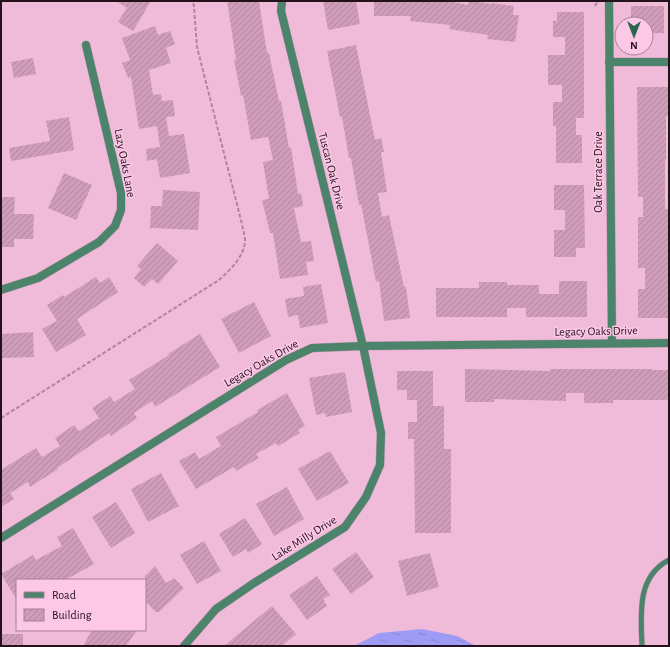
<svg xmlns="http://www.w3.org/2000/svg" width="670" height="647" viewBox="0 0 670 647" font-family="'Alegreya Sans',sans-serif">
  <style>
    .water { fill: url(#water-ripples) }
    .building { fill: url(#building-hatch) }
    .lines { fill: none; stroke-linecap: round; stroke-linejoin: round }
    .service-casing { stroke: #cb9cb7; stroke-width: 6 }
    .minor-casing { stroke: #cb9cb7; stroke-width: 9 }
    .path { stroke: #af859d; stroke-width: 2; stroke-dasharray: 4 2; stroke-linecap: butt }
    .service { stroke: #4b846b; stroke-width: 5 }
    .minor { stroke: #4b846b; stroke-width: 8 }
    .labels { text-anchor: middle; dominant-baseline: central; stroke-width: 3; stroke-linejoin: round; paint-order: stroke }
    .street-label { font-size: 12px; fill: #23111c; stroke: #fdc8e6 }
  </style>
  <defs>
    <pattern id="water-ripples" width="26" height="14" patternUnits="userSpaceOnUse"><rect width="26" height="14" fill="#9d9bf5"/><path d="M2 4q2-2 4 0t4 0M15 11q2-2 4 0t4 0" fill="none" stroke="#8784d1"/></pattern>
    <pattern id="building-hatch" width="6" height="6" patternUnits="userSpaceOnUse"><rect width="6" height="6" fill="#cf9dba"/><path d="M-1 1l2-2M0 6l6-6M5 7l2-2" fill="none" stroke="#b1869f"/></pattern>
  </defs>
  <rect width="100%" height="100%" fill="#f0bbd9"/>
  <path class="water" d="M 422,629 L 457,636 L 476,646 L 354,646 L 379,633 Z"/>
  <g class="building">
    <path d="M 116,1 L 151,1 L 133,31 L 118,22 L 127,8 Z"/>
    <path d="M 227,1 L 259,1 L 267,53 L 269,53 L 279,101 L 281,101 L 289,148 L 291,147 L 298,194 L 301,193 L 303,206 L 294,208 L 301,242 L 311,241 L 314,261 L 306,262 L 308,275 L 280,279 L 273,233 L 270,233 L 262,200 L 269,199 L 263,162 L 273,160 L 268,137 L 251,140 L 243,95 L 241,96 L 234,60 L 236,60 Z"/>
    <path d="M 323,1 L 356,1 L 360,24 L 328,30 Z"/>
    <path d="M 374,1 L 448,1 L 468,5 L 469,1 L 472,1 L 492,4 L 492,3 L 514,6 L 513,15 L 519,15 L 515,42 L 487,39 L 488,35 L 449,29 L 450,25 L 410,21 L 411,16 L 374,16 Z"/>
    <path d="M 631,6 L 664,6 L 664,33 L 646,33 L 646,24 L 631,24 Z"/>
    <path d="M 557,12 L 584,12 L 584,118 L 576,118 L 576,135 L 582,135 L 582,163 L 556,163 L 556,126 L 553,126 L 553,102 L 562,102 L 562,85 L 548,85 L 548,55 L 565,55 L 565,37 L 553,37 L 553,21 L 557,21 Z"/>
    <path d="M 155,26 L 158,35 L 170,31 L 175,44 L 166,48 L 171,63 L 149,70 L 153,95 L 161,94 L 162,101 L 173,100 L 175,116 L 166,117 L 169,136 L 184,134 L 190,173 L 160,178 L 157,159 L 147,161 L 146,149 L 160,147 L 157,126 L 139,129 L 131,77 L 128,78 L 122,63 L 130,60 L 122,38 Z"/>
    <path d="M 356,45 L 375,140 L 381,138 L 384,152 L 381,152 L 387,192 L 378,193 L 382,217 L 389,215 L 404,287 L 406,287 L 410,318 L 384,321 L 379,281 L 376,282 L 361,204 L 359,205 L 351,158 L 349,158 L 342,117 L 340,117 L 327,51 Z"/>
    <path d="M 33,58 L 36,74 L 14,78 L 11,62 Z"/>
    <path d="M 637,87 L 669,87 L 669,116 L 666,116 L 666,160 L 665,160 L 665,209 L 669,209 L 669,318 L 638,318 L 638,289 L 645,289 L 645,268 L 638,268 L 638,217 L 643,217 L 643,197 L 638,197 Z"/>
    <path d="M 69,117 L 74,150 L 11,161 L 9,148 L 50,141 L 46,121 Z"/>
    <path d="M 64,173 L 92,185 L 76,220 L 48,208 Z"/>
    <path d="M 554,185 L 584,185 L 585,248 L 576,248 L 576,257 L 554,257 L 554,230 L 565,230 L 565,210 L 554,210 Z"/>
    <path d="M 163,190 L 200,192 L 198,230 L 150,228 L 151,206 L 162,206 Z"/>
    <path d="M 1,197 L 15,197 L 14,214 L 34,214 L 33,239 L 14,239 L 14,247 L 1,247 Z"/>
    <path d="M 157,243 L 178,261 L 158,284 L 152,279 L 144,287 L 134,278 L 141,269 L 137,266 Z"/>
    <path d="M 96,277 L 100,283 L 109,277 L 118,292 L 77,319 L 86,335 L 56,352 L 42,329 L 57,321 L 47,305 L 63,295 L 64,297 Z"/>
    <path d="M 559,281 L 587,281 L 587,317 L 526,317 L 526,308 L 507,308 L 507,317 L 436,317 L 436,288 L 479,288 L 479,282 L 507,282 L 507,285 L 539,285 L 539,294 L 559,294 Z"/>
    <path d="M 321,284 L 328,323 L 300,328 L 298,315 L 288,317 L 285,299 L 304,296 L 303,287 Z"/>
    <path d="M 254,302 L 271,336 L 239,353 L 221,319 Z"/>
    <path d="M 33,332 L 34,357 L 1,358 L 1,334 Z"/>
    <path d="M 200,334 L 220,367 L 155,407 L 152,401 L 134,413 L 137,418 L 111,436 L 109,433 L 57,468 L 58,469 L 30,487 L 28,482 L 10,493 L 14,499 L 1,507 L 1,470 L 36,448 L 42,457 L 60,446 L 55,438 L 74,425 L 79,431 L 99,418 L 92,408 L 110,396 L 114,402 L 135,389 L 129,380 L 169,355 L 168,354 Z"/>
    <path d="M 465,369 L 550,371 L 550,369 L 652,369 L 652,370 L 669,370 L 669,400 L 613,400 L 613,403 L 584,403 L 584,393 L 566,393 L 566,401 L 494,399 L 494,402 L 465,402 Z"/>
    <path d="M 397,371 L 433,371 L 433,406 L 444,406 L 444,449 L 451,449 L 451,533 L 415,533 L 414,439 L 408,439 L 408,422 L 417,422 L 417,400 L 407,400 L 407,390 L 397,390 Z"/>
    <path d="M 345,372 L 352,412 L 326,417 L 325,413 L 316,415 L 309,378 Z"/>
    <path d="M 287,393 L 305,426 L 298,430 L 300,433 L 278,446 L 276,443 L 256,454 L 259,458 L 236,471 L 234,467 L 196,489 L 179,461 L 195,452 L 199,459 L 221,446 L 216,437 L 258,412 L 257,410 Z"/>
    <path d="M 330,451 L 349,483 L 317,501 L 298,469 Z"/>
    <path d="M 161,473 L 179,506 L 148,522 L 131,489 Z"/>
    <path d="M 287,487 L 304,519 L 274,536 L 256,504 Z"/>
    <path d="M 116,502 L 135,533 L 111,548 L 92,517 Z"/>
    <path d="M 245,518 L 262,544 L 248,553 L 246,549 L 233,557 L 219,534 Z"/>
    <path d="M 73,528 L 94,564 L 65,580 L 17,580 L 17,600 L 1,574 L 33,555 L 36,560 L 62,546 L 57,537 Z"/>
    <path d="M 204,541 L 221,571 L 197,584 L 180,555 Z"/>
    <path d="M 356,552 L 374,577 L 351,594 L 332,569 Z"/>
    <path d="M 430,553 L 439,587 L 407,596 L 398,561 Z"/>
    <path d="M 155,566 L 166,583 L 174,578 L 184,588 L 159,612 L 156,612 L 145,601 L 145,576 Z"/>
    <path d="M 317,576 L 330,595 L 323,599 L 327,606 L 307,620 L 289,595 Z"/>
    <path d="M 272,606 L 296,634 L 282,646 L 224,646 Z"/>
    <path d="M 92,630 L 137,630 L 126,646 L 83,646 Z"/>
    <rect x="1" y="634" width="22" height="12"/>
  </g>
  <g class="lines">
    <g class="service-casing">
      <path id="service" d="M 642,646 C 641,615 636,577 669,560"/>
    </g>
    <g class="minor-casing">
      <g id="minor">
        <path d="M 609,1 L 612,343"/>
        <path d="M 609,62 L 669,62"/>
        <path d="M 1,290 L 38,278 L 99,242 L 115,226 L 121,210 L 121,193 L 86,45"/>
        <path d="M 1,538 L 286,360 L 312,348 L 363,346 L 669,343"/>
        <path d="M 184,646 L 216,609 L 254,583 L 345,527 L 366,497 L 380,465 L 381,433 L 363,346 L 281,11 L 282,1"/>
      </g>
    </g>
    <g class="path">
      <path d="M 595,6 L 598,1"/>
      <path d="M 1,418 L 219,280 C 230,270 244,257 245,241 C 245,235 243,230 242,224 L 197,47 L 194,7 L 193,1"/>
    </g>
    <use href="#service" class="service"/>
    <use href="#minor" class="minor"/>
  </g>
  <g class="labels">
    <g class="street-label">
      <text transform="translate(125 163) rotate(79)">Lazy Oaks Lane</text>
      <text transform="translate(332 171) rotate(76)">Tuscan Oak Drive</text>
      <text transform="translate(598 172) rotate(-90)">Oak Terrace Drive</text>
      <text transform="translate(596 331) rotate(-1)">Legacy Oaks Drive</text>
      <text transform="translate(261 363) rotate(-30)">Legacy Oaks Drive</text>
      <text transform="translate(304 538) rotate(-32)">Lake Milly Drive</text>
    </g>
  </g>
  <rect width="670" height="647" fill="none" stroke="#23111c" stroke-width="4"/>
  <rect x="16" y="579" width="130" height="52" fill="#fdc8e6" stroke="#a67f95"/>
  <rect x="24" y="592" width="20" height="6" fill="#4b846b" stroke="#a67f95"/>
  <text x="52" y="599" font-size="12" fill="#23111c">Road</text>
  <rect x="24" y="609" width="20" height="12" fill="url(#building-hatch)" stroke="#a67f95"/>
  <text x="52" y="619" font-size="12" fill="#23111c">Building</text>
  <g transform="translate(634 36) rotate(180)"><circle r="19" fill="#fdc8e6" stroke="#a67f95"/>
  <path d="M0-3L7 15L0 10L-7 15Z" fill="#2d664e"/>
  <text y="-6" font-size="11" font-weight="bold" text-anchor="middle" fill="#23111c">N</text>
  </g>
</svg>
